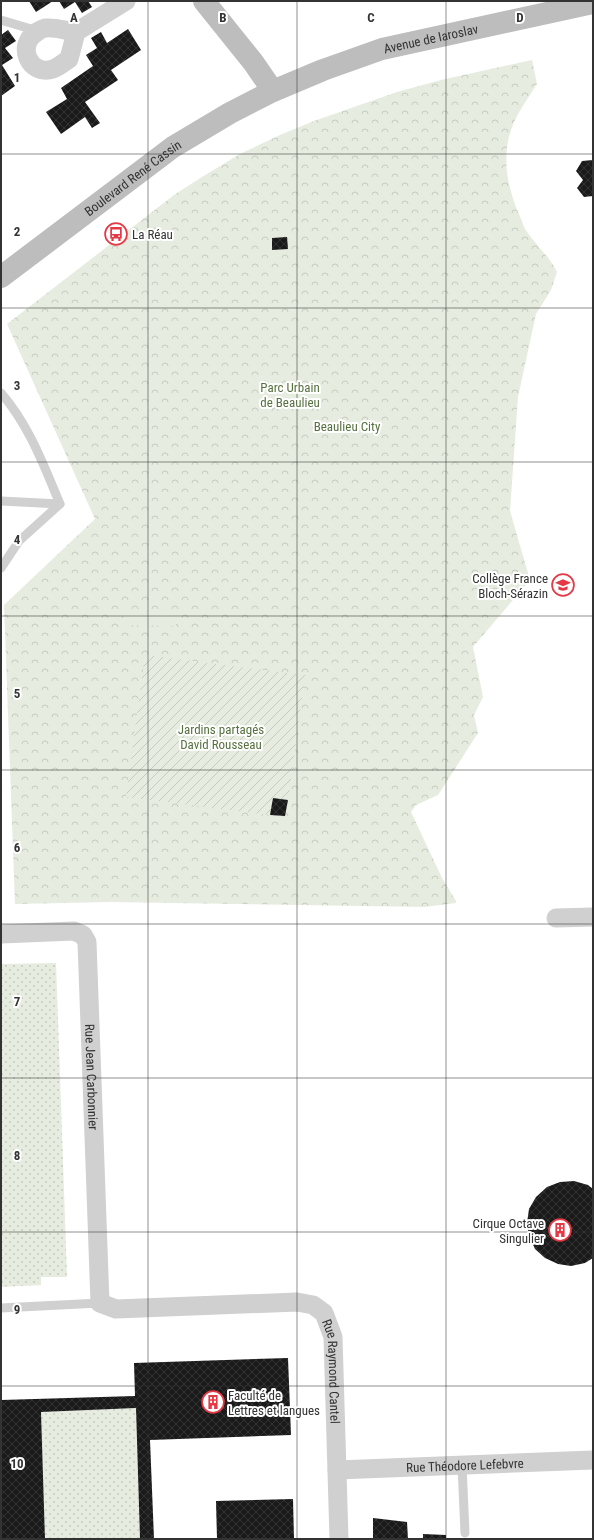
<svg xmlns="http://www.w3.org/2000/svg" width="594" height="1540" viewBox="0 0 594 1540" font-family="'Roboto Condensed',sans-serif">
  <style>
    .grass { fill: url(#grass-dots) }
    .park { fill: url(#park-crowns) }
    .garden { fill: url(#garden-furrows) }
    .pitch { fill: #e6ecdf }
    .building { fill: url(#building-cross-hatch) }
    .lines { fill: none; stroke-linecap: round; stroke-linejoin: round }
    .lane { stroke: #d0d0d0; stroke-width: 9 }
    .street { stroke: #d0d0d0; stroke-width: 19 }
    .secondary { stroke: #bdbdbd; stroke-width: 22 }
    .grid { fill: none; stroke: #333; stroke-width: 1; stroke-opacity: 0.55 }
    .labels { text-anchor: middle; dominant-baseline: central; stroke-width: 4; stroke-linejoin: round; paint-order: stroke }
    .street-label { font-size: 13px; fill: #333; stroke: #fff }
    .poi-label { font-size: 13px; fill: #333; stroke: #fff; text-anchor: start }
    .park-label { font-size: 13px; fill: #56703f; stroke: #fff }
    .grid-label { font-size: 13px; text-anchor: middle; font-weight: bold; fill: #333; stroke: #fff; stroke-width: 4; stroke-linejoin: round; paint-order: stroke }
  </style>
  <defs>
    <pattern id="grass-dots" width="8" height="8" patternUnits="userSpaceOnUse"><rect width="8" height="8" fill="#e6ecdf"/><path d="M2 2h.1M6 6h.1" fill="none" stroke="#c6cbc0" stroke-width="1.8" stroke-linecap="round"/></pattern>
    <pattern id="park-crowns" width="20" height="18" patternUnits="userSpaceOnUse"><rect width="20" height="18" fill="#e6ecdf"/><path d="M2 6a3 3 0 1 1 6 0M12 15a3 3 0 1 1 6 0" fill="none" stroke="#c6cbc0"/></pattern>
    <pattern id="garden-furrows" width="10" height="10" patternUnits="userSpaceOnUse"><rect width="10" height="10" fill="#e6ecdf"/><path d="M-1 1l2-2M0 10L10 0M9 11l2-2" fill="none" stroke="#c6cbc0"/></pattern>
    <pattern id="building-cross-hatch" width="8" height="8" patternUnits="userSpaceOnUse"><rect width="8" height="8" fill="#1a1a1a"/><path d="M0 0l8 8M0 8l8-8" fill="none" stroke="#333"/></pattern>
  </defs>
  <rect width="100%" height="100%" fill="#fff"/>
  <g class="grass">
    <path d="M 56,963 L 67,1277 L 41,1277 L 41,1285 L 1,1287 L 1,964 Z"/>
    <path d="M 136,1408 L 140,1539 L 45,1539 L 41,1412 Z"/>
  </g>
  <path class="park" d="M 532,60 L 537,84 C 530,95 522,106 516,118 C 501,148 505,179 517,210 C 520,215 522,222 524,227 C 533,243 549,255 557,272 L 551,290 L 536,314 L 518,397 L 510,511 L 530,580 L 473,647 L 483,697 L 474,715 L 478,733 L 438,795 L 416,805 L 411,812 L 442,878 L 456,901 L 456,903 L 424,907 L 109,902 L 15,904 L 4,605 L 95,519 L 7,324 L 174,195 L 202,177 L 240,154 L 280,135 L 314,121 L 397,92 L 441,80 Z"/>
  <path class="garden" d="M 145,655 L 305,675 L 286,817 L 126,797 Z"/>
  <path class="pitch" d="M 123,610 L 176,612 L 176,626 L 123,625 Z"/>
  <g class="building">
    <path d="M 29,1 L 53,1 L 36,12 Z"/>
    <path d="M 59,1 L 88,1 L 92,7 L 82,13 L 75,2 L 64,9 Z"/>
    <path d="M 128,29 L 141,50 L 111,70 L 118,80 L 85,102 L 100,123 L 92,128 L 85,117 L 61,134 L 46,112 L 67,99 L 61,88 L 93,66 L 86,55 L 97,48 L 91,38 L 101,32 L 107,43 Z"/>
    <path d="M 8,30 L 16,41 L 5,48 L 13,58 L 2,65 L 15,86 L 1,96 L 1,35 Z"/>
    <path d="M 593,160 L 593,196 L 584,197 L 577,188 L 583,180 L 576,171 L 582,161 Z"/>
    <path d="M 287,237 L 288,249 L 272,250 L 272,238 Z"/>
    <path d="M 273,798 L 288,800 L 285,816 L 270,815 Z"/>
    <path d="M 574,1181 L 588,1185 L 593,1189 L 593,1258 L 585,1263 L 571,1266 L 558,1264 L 545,1258 L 535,1249 L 529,1236 L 527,1223 L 529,1209 L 536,1197 L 547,1187 L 560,1182 Z"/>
    <path d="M 288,1358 L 291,1435 L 150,1440 L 154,1539 L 140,1539 L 136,1408 L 41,1412 L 45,1539 L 1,1539 L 1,1400 L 135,1396 L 134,1363 Z"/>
    <path d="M 293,1499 L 294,1539 L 217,1539 L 216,1501 Z"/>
    <path d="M 373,1518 L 407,1522 L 408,1539 L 373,1539 Z"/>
    <path d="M 423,1534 L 446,1535 L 446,1539 L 423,1539 Z"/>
  </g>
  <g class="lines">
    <g class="lane">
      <path d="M 1,20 L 38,31"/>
      <path d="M 1,393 C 29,425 44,466 60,504 L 19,541 L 1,568"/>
      <path d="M 1,501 L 60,504"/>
      <path d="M 1,1308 L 100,1303"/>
      <path d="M 462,1465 L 465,1533"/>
    </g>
    <g class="street">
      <path d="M 76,32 L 69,59 C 64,62 59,67 53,69 C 30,77 15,45 37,32 C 40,30 43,28 46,28 C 55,27 67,31 76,32 L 126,1"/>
      <path d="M 556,918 L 593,917"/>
      <path id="s1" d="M 1,934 L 74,931 L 83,935 L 87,942 L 100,1303 L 116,1309 L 297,1302 L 313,1305 L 324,1313 L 333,1337 L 339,1539"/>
      <path id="s2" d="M 337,1470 L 593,1460"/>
    </g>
    <g class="secondary">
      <path d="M 204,1 L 253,62 L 273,91"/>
      <path id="s3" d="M 1,277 L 173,147 L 230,113 L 273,91 L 323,70 L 382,49 L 593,3"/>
    </g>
  </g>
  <path class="grid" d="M 148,1 L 148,1539M 297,1 L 297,1539M 446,1 L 446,1539M 1,154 L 593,154M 1,308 L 593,308M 1,462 L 593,462M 1,616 L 593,616M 1,770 L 593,770M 1,924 L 593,924M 1,1078 L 593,1078M 1,1232 L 593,1232M 1,1386 L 593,1386"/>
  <defs>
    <g id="bus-ring" transform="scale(1.15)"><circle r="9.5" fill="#fff" stroke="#e63946" stroke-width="1.5"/><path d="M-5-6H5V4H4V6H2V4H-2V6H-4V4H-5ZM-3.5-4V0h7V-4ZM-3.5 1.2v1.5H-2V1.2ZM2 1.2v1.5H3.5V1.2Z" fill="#e63946"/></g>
    <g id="school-ring" transform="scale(1.15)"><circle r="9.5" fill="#fff" stroke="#e63946" stroke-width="1.5"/><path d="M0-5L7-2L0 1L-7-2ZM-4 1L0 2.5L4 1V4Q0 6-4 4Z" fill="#e63946"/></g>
    <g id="building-ring" transform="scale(1.15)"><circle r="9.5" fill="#fff" stroke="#e63946" stroke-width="1.5"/><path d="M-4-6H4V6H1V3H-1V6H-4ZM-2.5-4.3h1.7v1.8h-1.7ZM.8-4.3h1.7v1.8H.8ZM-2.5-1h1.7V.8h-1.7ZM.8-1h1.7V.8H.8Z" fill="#e63946"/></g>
  </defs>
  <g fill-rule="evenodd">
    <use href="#bus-ring" x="116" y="234"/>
    <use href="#school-ring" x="563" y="585"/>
    <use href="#building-ring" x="560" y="1230"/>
    <use href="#building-ring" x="213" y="1402"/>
  </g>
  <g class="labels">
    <g class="street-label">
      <text stroke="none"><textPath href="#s3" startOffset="497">Avenue de Iaroslav</textPath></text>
      <text stroke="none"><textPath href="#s3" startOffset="165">Boulevard René Cassin</textPath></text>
      <text stroke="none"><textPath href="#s1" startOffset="226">Rue Jean Carbonnier</textPath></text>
      <text stroke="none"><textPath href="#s1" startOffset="740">Rue Raymond Cantel</textPath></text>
      <text stroke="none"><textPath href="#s2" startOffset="128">Rue Théodore Lefebvre</textPath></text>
    </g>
    <g class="poi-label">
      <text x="132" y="234">La Réau</text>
      <text x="548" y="578" text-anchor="end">Collège France<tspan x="548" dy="15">Bloch-Sérazin</tspan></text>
      <text x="544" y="1223" text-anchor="end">Cirque Octave<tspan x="544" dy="15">Singulier</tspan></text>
      <text x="228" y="1395">Faculté de<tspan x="228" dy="15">Lettres et langues</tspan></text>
    </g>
    <g class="park-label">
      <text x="290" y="387">Parc Urbain<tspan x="290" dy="15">de Beaulieu</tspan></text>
      <text x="347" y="426">Beaulieu City</text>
      <text x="221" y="729">Jardins partagés<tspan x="221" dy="15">David Rousseau</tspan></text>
    </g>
  </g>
  <g class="grid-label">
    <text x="74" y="22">A</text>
    <text x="223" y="22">B</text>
    <text x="371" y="22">C</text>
    <text x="520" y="22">D</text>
    <text x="17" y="82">1</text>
    <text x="17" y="236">2</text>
    <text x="17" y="390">3</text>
    <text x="17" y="544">4</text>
    <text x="17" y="698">5</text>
    <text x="17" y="852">6</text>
    <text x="17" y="1006">7</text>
    <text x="17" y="1160">8</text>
    <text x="17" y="1314">9</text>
    <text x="17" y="1468">10</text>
  </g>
  <rect width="594" height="1540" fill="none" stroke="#333333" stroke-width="4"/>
</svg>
